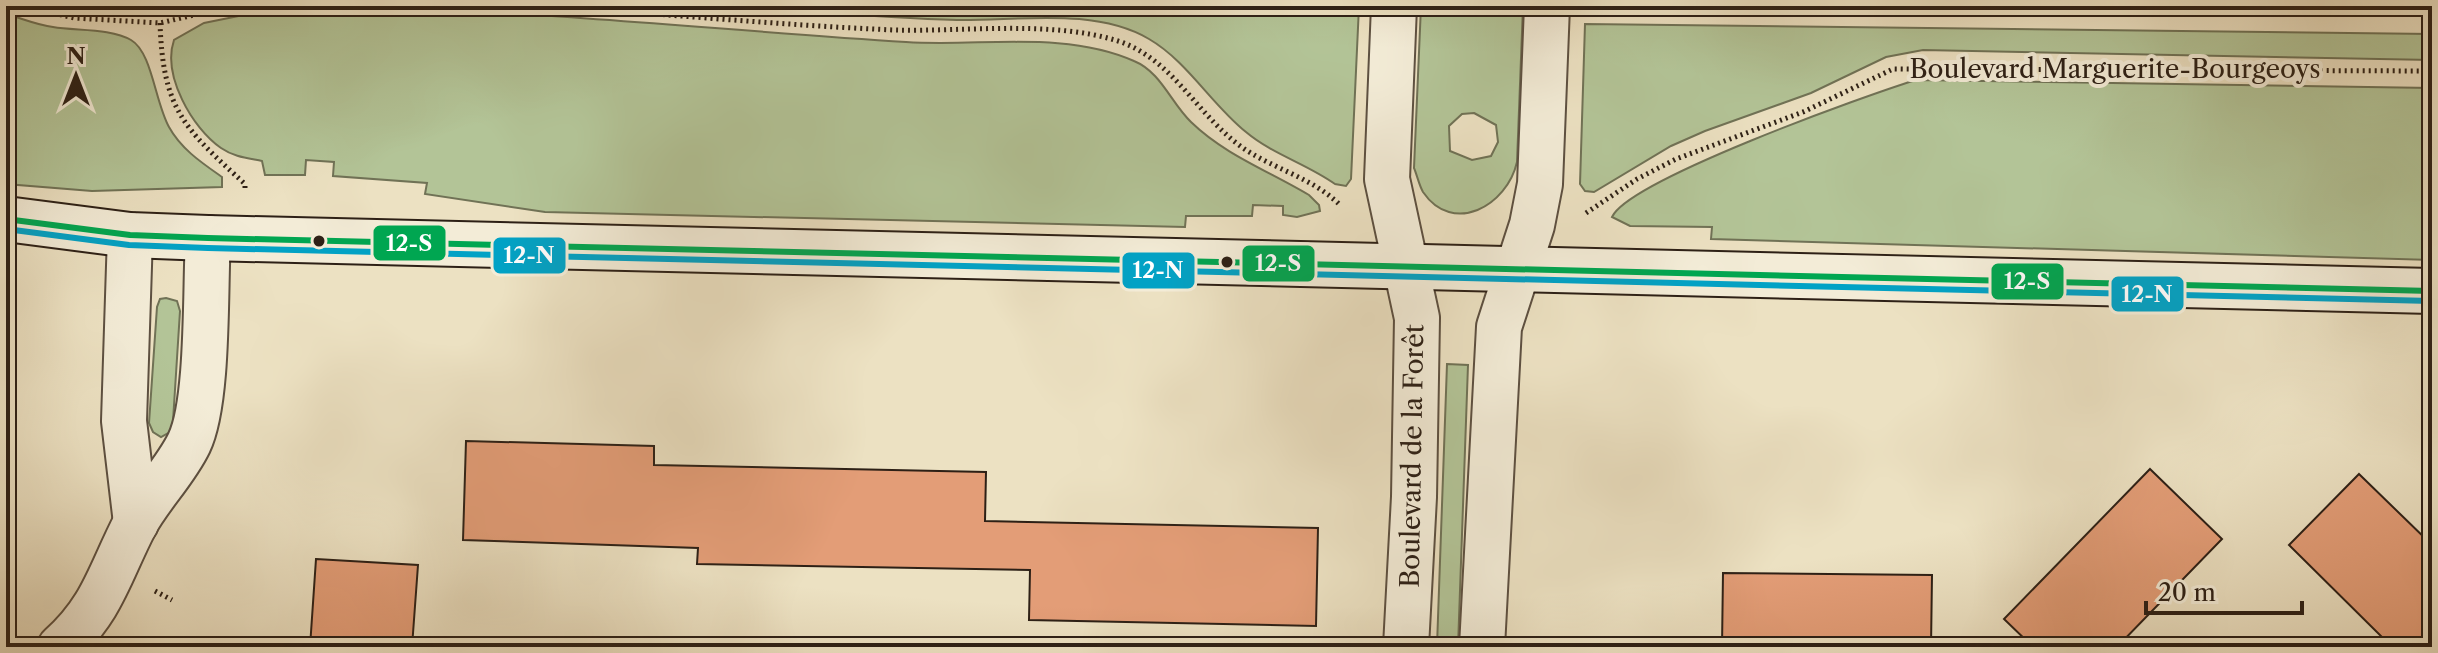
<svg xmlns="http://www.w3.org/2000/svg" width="2438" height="653" viewBox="0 0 2438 653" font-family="'Libre Caslon Text',serif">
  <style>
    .green { fill: #b3c497; stroke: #707256; stroke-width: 2; fill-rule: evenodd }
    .building { fill: #e39d77; stroke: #2d2016; stroke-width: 2 }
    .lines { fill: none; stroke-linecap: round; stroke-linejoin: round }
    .street-casing { stroke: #5d5041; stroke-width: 48 }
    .secondary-casing { stroke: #2d2016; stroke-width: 48 }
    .path { stroke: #2d2016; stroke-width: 5; stroke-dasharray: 2 4; stroke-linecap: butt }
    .street { stroke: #f3ecd7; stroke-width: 44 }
    .secondary { stroke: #f3ecd7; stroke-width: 44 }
    .bus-1-casing { stroke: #f3ecd7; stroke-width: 12 }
    .bus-2-casing { stroke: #f3ecd7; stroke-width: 12 }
    .bus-1 { stroke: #00a651; stroke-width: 6 }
    .bus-2 { stroke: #02a2c5; stroke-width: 6 }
    .bus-dot { fill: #2d2016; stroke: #f3ecd7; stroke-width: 3 }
    .labels { text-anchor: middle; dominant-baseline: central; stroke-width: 8; stroke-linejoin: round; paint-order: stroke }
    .street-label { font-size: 26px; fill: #2d2016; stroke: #f3ecd7 }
    .line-badge { stroke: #f3ecd7; stroke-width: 3 }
    .badge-label { font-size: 22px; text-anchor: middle; font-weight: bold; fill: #fff }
  </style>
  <rect width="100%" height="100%" fill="#ece1c2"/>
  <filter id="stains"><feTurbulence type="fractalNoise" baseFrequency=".0025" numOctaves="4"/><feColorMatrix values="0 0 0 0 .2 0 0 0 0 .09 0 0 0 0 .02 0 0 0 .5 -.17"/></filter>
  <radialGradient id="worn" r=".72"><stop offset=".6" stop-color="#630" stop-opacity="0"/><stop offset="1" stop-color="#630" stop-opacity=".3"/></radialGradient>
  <g class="green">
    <path d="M 65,6 L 178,6 L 129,11 Z"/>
    <path d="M 289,6 C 495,6 700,29 906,42 C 980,47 1064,30 1134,61 C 1161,72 1171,103 1191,122 C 1225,155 1269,171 1309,195 L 1319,205 L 1320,211 L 1297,217 L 1283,215 L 1283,206 L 1253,205 L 1252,216 L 1186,216 L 1185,227 L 545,212 L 425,194 L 427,183 L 333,176 L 334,162 L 306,160 L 305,175 L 265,175 L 262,161 C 247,158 234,157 221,148 C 192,128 162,75 174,40 L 204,23 Z"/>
    <path d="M 739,6 L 1359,6 L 1351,179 L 1346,186 L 1335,184 C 1307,164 1272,154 1246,132 C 1212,105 1187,61 1149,39 C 1094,7 1018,21 957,20 C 885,18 811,11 739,6 Z"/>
    <path d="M 1421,6 L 1523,6 L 1517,162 C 1507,206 1453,236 1423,192 C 1419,185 1417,175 1414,168 ZM 1474,113 L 1496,125 L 1498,142 L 1491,156 L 1472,160 L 1450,151 L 1449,126 L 1462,114 Z"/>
    <path d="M 6,14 C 21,18 37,25 53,27 C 76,31 111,28 131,40 C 152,52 155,102 169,127 C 181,149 202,163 222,177 L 222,187 L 92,191 L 6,184 Z"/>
    <path d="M 1585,24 L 2432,34 L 2432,60 L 1923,50 L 1886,57 L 1811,93 L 1705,131 L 1671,146 L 1594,192 L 1585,191 L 1580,184 Z"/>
    <path d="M 1916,80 L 2432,88 L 2432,260 L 1711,239 L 1712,227 L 1630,226 L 1612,217 C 1629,180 1867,95 1916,80 Z"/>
    <path d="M 166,298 L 177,301 L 180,311 L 173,421 L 170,432 L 161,437 L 153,432 L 149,423 L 157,307 L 160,299 Z"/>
    <path d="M 1447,364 L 1468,365 L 1458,647 L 1437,646 Z"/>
  </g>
  <g class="building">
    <path d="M 466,441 L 654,446 L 654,465 L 986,472 L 985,521 L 1318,528 L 1316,626 L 1029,620 L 1030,570 L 697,564 L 698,548 L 463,540 Z"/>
    <path d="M 2150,469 L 2222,539 L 2117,647 L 2033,647 L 2004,619 Z"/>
    <path d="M 2359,474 L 2432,545 L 2432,647 L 2392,647 L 2289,545 Z"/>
    <path d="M 316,559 L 418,565 L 412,647 L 310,647 Z"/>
    <path d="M 1723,573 L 1932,575 L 1931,647 L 1722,647 Z"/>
  </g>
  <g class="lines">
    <g class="street-casing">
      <g id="street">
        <path d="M 1394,6 L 1387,179 L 1417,318 L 1414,497 L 1406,647"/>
        <path d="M 130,235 L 124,421 L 136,523"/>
        <path d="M 60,647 C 103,609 110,572 135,524 C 150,496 175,472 189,443 C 209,402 205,287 208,238"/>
        <path d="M 1482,647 L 1499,327 L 1532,225 L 1540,184 L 1547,6"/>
      </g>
    </g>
    <g class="secondary-casing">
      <path id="secondary" d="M 6,219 L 130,235 L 208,238 L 2432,291"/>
    </g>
    <g class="path">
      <path d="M 25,6 L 74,18 L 160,23 L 232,6"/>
      <path d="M 549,6 C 664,14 779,25 894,30 C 964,32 1052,20 1118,41 C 1174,59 1199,119 1246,150 C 1277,170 1314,179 1340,205"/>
      <path d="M 160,23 C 163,110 184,128 245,184 L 245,192"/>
      <path d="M 1586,213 L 1637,179 L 1676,159 L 1803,112 L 1893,69 L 2432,71"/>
      <path d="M 155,591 L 172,600"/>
    </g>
    <use href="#street" class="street"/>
    <use href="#secondary" class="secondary"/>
    <g class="bus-1-casing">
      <path id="bus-1" d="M 6,219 L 130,235 L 208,238 L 2432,291"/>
    </g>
    <g class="bus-2-casing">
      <path id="bus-2" d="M 6,229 L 129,245 L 208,248 L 2432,301"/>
    </g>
    <use href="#bus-1" class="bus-1"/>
    <use href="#bus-2" class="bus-2"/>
  </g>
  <g class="bus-dot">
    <circle cx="319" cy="241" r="7"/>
    <circle cx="1227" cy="262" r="7"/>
  </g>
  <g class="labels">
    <g class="street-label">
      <text x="2115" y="69">Boulevard Marguerite-Bourgeoys</text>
      <text transform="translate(1412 456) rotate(-89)">Boulevard de la Forêt</text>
    </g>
  </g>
  <g class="line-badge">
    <rect x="372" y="224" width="75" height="38" rx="8" fill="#00a651"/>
    <rect x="492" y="236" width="75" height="39" rx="8" fill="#02a2c5"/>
    <rect x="1241" y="244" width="75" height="39" rx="8" fill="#00a651"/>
    <rect x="1121" y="251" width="75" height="39" rx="8" fill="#02a2c5"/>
    <rect x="1990" y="262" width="75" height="39" rx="8" fill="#00a651"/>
    <rect x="2110" y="275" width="75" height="38" rx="8" fill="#02a2c5"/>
  </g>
  <g class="badge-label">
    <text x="409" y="251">12-S</text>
    <text x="529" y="263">12-N</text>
    <text x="1278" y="271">12-S</text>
    <text x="1158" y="278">12-N</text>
    <text x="2027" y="289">12-S</text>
    <text x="2147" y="302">12-N</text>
  </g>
  <rect width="2438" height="653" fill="none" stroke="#ece1c2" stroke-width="32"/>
  <rect x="8" y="8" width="2422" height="637" fill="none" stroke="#2d2016" stroke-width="4"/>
  <rect x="16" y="16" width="2406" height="621" fill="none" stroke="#2d2016" stroke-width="2"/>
  <g transform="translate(76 76)" stroke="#f3ecd7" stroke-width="6" paint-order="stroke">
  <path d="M0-6L14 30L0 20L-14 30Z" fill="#2d2016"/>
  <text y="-12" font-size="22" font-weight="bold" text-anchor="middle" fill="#2d2016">N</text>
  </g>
  <path d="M2146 601v12h156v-12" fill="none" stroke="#2d2016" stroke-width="4"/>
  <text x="2158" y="601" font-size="24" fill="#2d2016" stroke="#f3ecd7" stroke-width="6" paint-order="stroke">20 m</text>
  <rect width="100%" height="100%" filter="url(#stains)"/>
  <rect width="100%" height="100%" fill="url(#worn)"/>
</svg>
